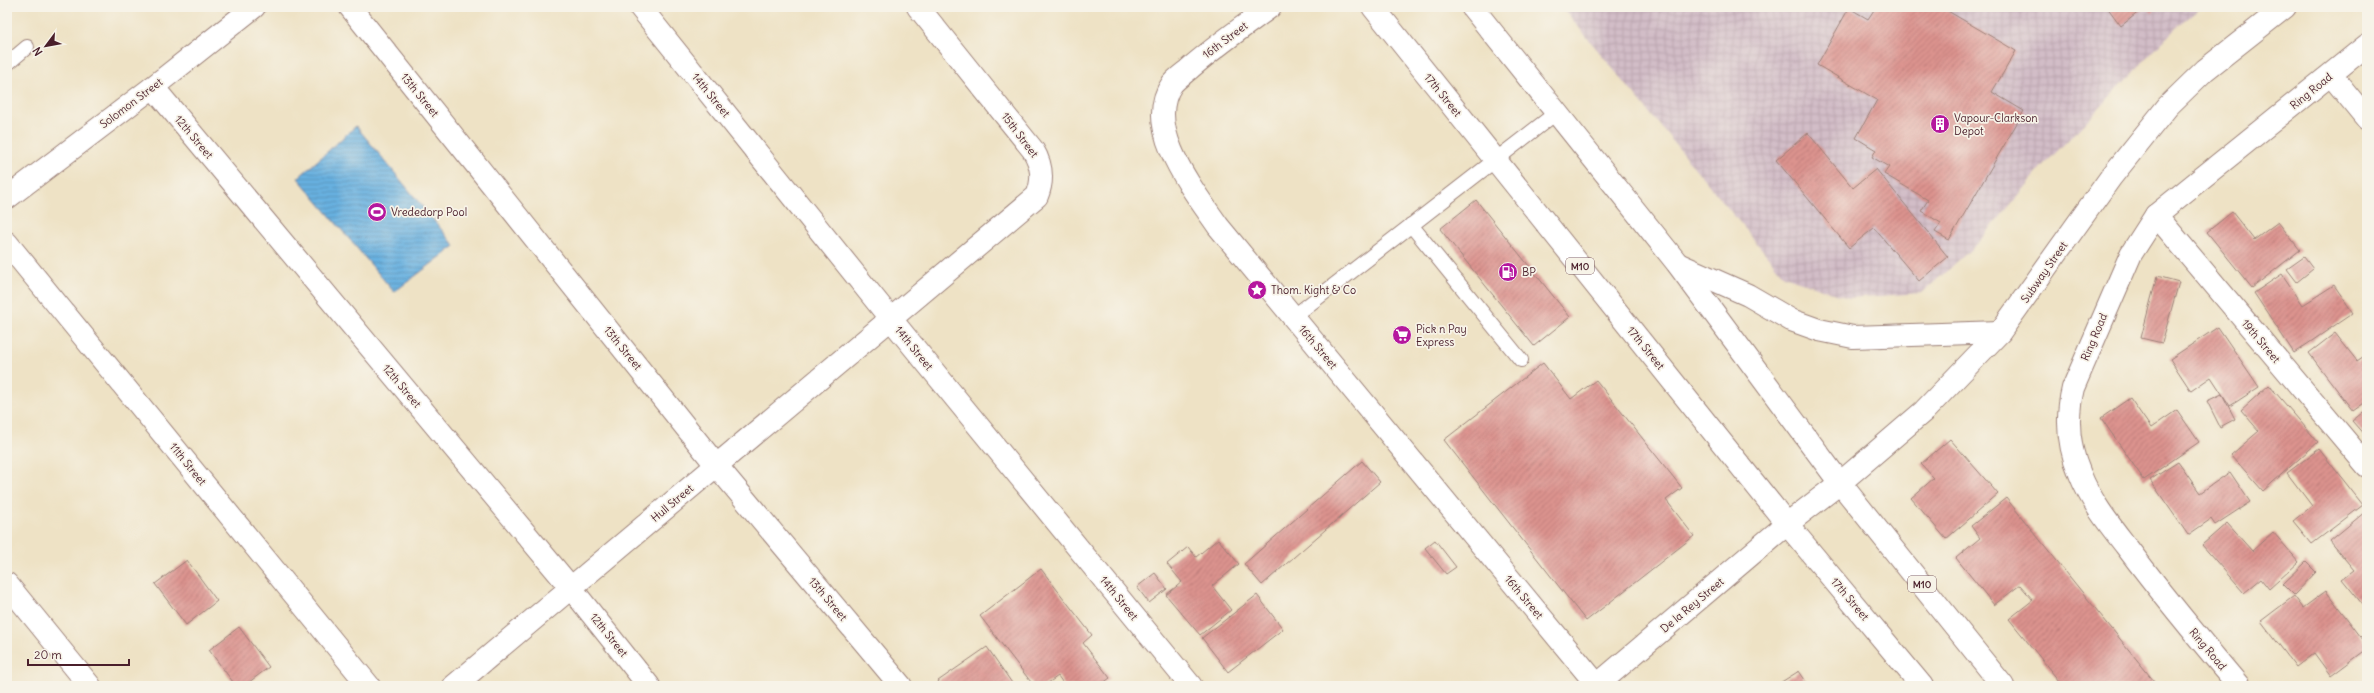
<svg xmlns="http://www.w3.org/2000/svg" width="2374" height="693" viewBox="0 0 2374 693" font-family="Delius,sans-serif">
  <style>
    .industrial { fill: url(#industrial-grid) }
    .water { fill: url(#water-rules); stroke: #596886 }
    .building { fill: url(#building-hatch) }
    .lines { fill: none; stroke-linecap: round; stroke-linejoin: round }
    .service-casing { stroke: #9c8078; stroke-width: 16 }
    .minor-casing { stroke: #9c8078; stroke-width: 24 }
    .tertiary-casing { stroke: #9c8078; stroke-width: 24 }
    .secondary-casing { stroke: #9c8078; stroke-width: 24 }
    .primary-casing { stroke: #9c8078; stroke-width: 24 }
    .service { stroke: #fff; stroke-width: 14 }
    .minor { stroke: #fff; stroke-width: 22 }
    .tertiary { stroke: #fff; stroke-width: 22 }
    .secondary { stroke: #fff; stroke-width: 22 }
    .primary { stroke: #fff; stroke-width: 22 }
    .labels { text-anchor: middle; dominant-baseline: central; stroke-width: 3.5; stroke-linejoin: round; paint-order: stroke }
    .shield { fill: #f7f3e8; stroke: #7e5f64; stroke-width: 1 }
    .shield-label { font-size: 10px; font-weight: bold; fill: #4a1f2b }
    .street-label { font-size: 11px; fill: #4a1f2b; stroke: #f7f3e8 }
    .poi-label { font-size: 11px; fill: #4a1f2b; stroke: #f7f3e8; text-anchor: start }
  </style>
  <defs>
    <pattern id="industrial-grid" width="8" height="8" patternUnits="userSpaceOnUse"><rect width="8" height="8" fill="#d2bdc7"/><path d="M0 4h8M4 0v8" fill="none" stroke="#b6a2ab"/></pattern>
    <pattern id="water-rules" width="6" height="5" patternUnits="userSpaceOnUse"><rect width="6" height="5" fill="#68b1e0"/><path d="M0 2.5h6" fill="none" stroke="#588fb6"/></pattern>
    <pattern id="building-hatch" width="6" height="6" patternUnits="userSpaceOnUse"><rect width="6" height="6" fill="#dc938e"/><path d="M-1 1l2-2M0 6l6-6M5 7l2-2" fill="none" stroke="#b47774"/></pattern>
  </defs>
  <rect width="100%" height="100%" fill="#f7f3e8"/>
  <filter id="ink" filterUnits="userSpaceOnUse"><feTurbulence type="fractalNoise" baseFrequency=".025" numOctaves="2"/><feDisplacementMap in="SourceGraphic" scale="8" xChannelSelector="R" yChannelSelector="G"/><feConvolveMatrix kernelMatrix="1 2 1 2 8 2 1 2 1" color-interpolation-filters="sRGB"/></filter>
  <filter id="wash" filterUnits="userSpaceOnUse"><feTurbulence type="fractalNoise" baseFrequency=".012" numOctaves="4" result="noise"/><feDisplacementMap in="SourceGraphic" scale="16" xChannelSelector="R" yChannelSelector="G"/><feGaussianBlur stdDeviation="0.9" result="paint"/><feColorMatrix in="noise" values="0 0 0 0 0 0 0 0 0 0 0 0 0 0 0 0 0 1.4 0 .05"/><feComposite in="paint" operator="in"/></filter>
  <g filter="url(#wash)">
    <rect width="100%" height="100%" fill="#eee2c5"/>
    <path class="industrial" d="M 1562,7 L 2201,7 L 2175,29 L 2045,164 L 1978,243 L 1922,293 L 1848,298 L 1784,276 Z"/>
    <path class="water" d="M 356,126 L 455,246 L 394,292 L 298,178 Z"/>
    <g id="blocks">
      <g class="building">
        <path d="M 1876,7 L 1941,7 L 2016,51 L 1992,92 L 2024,111 L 1949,240 L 1935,232 L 1941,223 L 1921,211 L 1928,200 L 1884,174 L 1889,167 L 1872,157 L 1876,150 L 1856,138 L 1877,100 L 1817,65 L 1849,8 L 1868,19 Z"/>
        <path d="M 2107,7 L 2145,7 L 2121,26 Z"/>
        <path d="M 2148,7 L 2158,7 L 2152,12 Z"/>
        <path d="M 1808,133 L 1853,188 L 1876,169 L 1948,257 L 1919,281 L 1874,228 L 1849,248 L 1776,160 Z"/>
        <path d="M 1476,200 L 1570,317 L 1534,346 L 1440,229 Z"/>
        <path d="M 2232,212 L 2254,240 L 2278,222 L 2300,250 L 2252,288 L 2207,232 Z"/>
        <path d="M 2304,257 L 2313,269 L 2297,282 L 2287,269 Z"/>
        <path d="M 2282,274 L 2303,305 L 2334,285 L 2353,313 L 2294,353 L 2254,293 Z"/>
        <path d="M 2157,276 L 2179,282 L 2162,343 L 2141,338 Z"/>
        <path d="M 2218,327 L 2259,387 L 2230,406 L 2211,377 L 2191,391 L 2170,359 Z"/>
        <path d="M 2335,333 L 2357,361 L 2367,354 L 2367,401 L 2353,411 L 2309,353 Z"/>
        <path d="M 1543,363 L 1571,399 L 1596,380 L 1682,488 L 1666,500 L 1694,536 L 1586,621 L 1444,440 Z"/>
        <path d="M 2269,385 L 2318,442 L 2263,491 L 2231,455 L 2259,431 L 2241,410 Z"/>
        <path d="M 2222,394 L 2235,419 L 2220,427 L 2207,401 Z"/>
        <path d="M 2130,398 L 2151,428 L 2177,410 L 2199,442 L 2144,480 L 2101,418 Z"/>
        <path d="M 2367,409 L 2367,438 L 2352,421 Z"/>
        <path d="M 1950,439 L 1998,494 L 1946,539 L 1911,498 L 1934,478 L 1921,464 Z"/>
        <path d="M 2319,449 L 2363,505 L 2312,544 L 2293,521 L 2312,506 L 2287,473 Z"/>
        <path d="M 1362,461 L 1380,482 L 1262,585 L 1244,564 Z"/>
        <path d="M 2178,462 L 2200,493 L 2230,472 L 2250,502 L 2215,525 L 2211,519 L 2188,535 L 2150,480 Z"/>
        <path d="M 2006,498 L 2154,681 L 2148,686 L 2063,686 L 2009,619 L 2033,600 L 2020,585 L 1994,605 L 1956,558 L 1980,538 L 1971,526 Z"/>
        <path d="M 2366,511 L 2367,512 L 2367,610 L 2342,579 L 2354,570 L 2330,541 Z"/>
        <path d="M 2227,523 L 2252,551 L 2273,532 L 2299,562 L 2269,589 L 2261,579 L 2244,593 L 2202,545 Z"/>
        <path d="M 1218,539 L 1239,564 L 1212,586 L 1231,610 L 1200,635 L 1166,595 L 1182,582 L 1167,564 L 1188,547 L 1196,557 Z"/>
        <path d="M 1435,540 L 1456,567 L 1446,574 L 1425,548 Z"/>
        <path d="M 187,560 L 217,601 L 186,625 L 155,584 Z"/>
        <path d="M 2306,562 L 2316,572 L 2294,595 L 2283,584 Z"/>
        <path d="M 1041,569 L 1092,635 L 1083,643 L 1110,678 L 1099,686 L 1065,686 L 1058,676 L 1044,686 L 1034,686 L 980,616 Z"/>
        <path d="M 1155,573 L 1167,589 L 1149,603 L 1137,587 Z"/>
        <path d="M 2326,591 L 2367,645 L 2367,649 L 2331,676 L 2314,653 L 2296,667 L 2261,621 L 2294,596 L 2303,608 Z"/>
        <path d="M 1257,595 L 1283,629 L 1228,672 L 1202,638 Z"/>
        <path d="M 239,627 L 269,667 L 244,686 L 236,686 L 209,650 Z"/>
        <path d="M 987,647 L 1014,686 L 941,686 L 938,681 Z"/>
        <path d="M 1799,671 L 1809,686 L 1775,686 Z"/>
        <path d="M 1849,680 L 1853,686 L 1840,686 Z"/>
      </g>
    </g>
  </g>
  <g filter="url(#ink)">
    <use href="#blocks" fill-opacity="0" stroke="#9c8078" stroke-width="1"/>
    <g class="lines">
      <g class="service-casing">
        <g id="service">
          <path d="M 7,64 L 27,47"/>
          <path d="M 1411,225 L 1521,360"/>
          <path d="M 1293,317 L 1556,113"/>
        </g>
      </g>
      <g class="minor-casing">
        <g id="minor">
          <path d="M 350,7 L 716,465 L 901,686"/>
          <path d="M 640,7 L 890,318 L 1191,686"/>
          <path d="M 1270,7 C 1243,27 1214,47 1188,70 C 1183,74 1176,79 1172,84 C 1142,127 1194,191 1218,226 L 1598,686"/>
          <path d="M 2331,75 L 2367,119"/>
          <path d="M 153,87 L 571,588 L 649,686"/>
          <path d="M 2156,215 L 2367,466"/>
          <path d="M 7,243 L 369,686"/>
          <path d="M 7,584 L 90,686"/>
          <path d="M 454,686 L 1037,196 C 1044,179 1042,165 1033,150 L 918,7"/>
          <path d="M 1596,686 L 1787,524"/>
          <path d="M 2239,686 C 2200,640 2162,594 2126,546 C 2109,524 2090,500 2080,474 C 2068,446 2066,417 2073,388 L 2131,254 L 2156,215 L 2367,45"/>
        </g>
      </g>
      <g class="tertiary-casing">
        <path id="tertiary" d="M 1787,524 L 1840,483 L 1924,411 L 2000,332 L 2111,177 L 2168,106 L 2205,70 L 2285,7"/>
      </g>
      <g class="secondary-casing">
        <path id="secondary" d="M 7,198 L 153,87 L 254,7"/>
      </g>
      <g class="primary-casing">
        <g id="primary">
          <path d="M 1373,7 L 1787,524 L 1922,686"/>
          <path d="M 1472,7 L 1677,263 L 1840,483 L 2003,686"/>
          <path d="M 1678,264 L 1748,295 L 1791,320 L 1819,330 L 1853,337 L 2000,332"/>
        </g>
      </g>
      <use href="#service" class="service"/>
      <use href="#minor" class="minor"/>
      <use href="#tertiary" class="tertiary"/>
      <use href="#secondary" class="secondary"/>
      <use href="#primary" class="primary"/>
    </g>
  </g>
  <defs>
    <g id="building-disc" transform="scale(1)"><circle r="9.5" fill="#b5179e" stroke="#f7f3e8"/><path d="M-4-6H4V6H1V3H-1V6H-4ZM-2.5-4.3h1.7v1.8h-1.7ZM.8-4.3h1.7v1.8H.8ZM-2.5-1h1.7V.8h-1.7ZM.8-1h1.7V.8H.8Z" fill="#fff"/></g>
    <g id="stadium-disc" transform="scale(1)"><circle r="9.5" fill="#b5179e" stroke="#f7f3e8"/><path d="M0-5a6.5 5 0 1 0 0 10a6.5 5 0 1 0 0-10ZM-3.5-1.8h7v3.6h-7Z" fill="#fff"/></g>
    <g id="fuel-disc" transform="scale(1)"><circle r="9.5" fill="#b5179e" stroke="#f7f3e8"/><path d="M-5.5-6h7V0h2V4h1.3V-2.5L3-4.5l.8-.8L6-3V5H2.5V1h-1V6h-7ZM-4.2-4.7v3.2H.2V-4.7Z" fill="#fff"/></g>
    <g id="sight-disc" transform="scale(1)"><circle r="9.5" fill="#b5179e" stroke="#f7f3e8"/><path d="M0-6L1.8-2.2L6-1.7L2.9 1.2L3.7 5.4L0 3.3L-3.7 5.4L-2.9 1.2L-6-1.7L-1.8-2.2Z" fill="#fff"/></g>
    <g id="supermarket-disc" transform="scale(1)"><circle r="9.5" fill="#b5179e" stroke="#f7f3e8"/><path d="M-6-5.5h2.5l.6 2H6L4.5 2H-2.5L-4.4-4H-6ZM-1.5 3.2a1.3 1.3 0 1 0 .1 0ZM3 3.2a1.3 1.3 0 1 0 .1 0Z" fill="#fff"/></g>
  </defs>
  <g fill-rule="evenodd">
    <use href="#building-disc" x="1940" y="124"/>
    <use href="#stadium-disc" x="377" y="212"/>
    <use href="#fuel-disc" x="1508" y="272"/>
    <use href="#sight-disc" x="1257" y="290"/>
    <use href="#supermarket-disc" x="1402" y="335"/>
  </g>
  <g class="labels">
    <g class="shield">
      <rect x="1566" y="258" width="28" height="16" rx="3"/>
      <rect x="1908" y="576" width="28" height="16" rx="3"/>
    </g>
    <g class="shield-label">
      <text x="1580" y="266">M10</text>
      <text x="1922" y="584">M10</text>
    </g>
    <g class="street-label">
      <text transform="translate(1225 40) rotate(-37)">16th Street</text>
      <text transform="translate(2311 91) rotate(-39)">Ring Road</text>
      <text transform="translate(420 95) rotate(51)">13th Street</text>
      <text transform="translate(711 95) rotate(51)">14th Street</text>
      <text transform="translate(1443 95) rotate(51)">17th Street</text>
      <text transform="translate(131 103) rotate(-37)">Solomon Street</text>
      <text transform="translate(1020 135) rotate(53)">15th Street</text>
      <text transform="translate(194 137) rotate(50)">12th Street</text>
      <text transform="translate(2044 272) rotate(-55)">Subway Street</text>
      <text transform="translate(2094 337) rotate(-67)">Ring Road</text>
      <text transform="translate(2261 341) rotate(50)">19th Street</text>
      <text transform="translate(1318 347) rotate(50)">16th Street</text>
      <text transform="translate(623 348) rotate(51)">13th Street</text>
      <text transform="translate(914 348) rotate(51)">14th Street</text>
      <text transform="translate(1646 348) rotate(51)">17th Street</text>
      <text transform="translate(402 386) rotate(50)">12th Street</text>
      <text transform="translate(188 464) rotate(51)">11th Street</text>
      <text transform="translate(672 503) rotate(-40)">Hull Street</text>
      <text transform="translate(1524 597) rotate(50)">16th Street</text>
      <text transform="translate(1119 598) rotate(51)">14th Street</text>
      <text transform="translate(828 599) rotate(50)">13th Street</text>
      <text transform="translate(1850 599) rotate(50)">17th Street</text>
      <text transform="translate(1692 605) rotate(-40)">De la Rey Street</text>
      <text transform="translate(609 635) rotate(51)">12th Street</text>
      <text transform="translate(2208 649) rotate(50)">Ring Road</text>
    </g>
    <g class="poi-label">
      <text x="1954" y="118">Vapour-Clarkson<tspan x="1954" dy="13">Depot</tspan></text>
      <text x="391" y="212">Vrededorp Pool</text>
      <text x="1522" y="272">BP</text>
      <text x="1271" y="290">Thom. Kight &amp; Co</text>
      <text x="1416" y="329">Pick n Pay<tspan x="1416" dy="13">Express</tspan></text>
    </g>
  </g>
  <rect width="2374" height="693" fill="none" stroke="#f7f3e8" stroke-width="24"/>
  <g transform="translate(46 46) rotate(238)" stroke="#f7f3e8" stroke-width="3" paint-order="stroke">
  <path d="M0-3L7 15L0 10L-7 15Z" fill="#4a1f2b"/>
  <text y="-6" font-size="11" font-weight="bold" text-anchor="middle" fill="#4a1f2b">N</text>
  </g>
  <path d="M28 659v6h101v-6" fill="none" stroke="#4a1f2b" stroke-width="2"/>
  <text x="34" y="659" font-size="12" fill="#4a1f2b" stroke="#f7f3e8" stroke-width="3" paint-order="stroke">20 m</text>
</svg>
